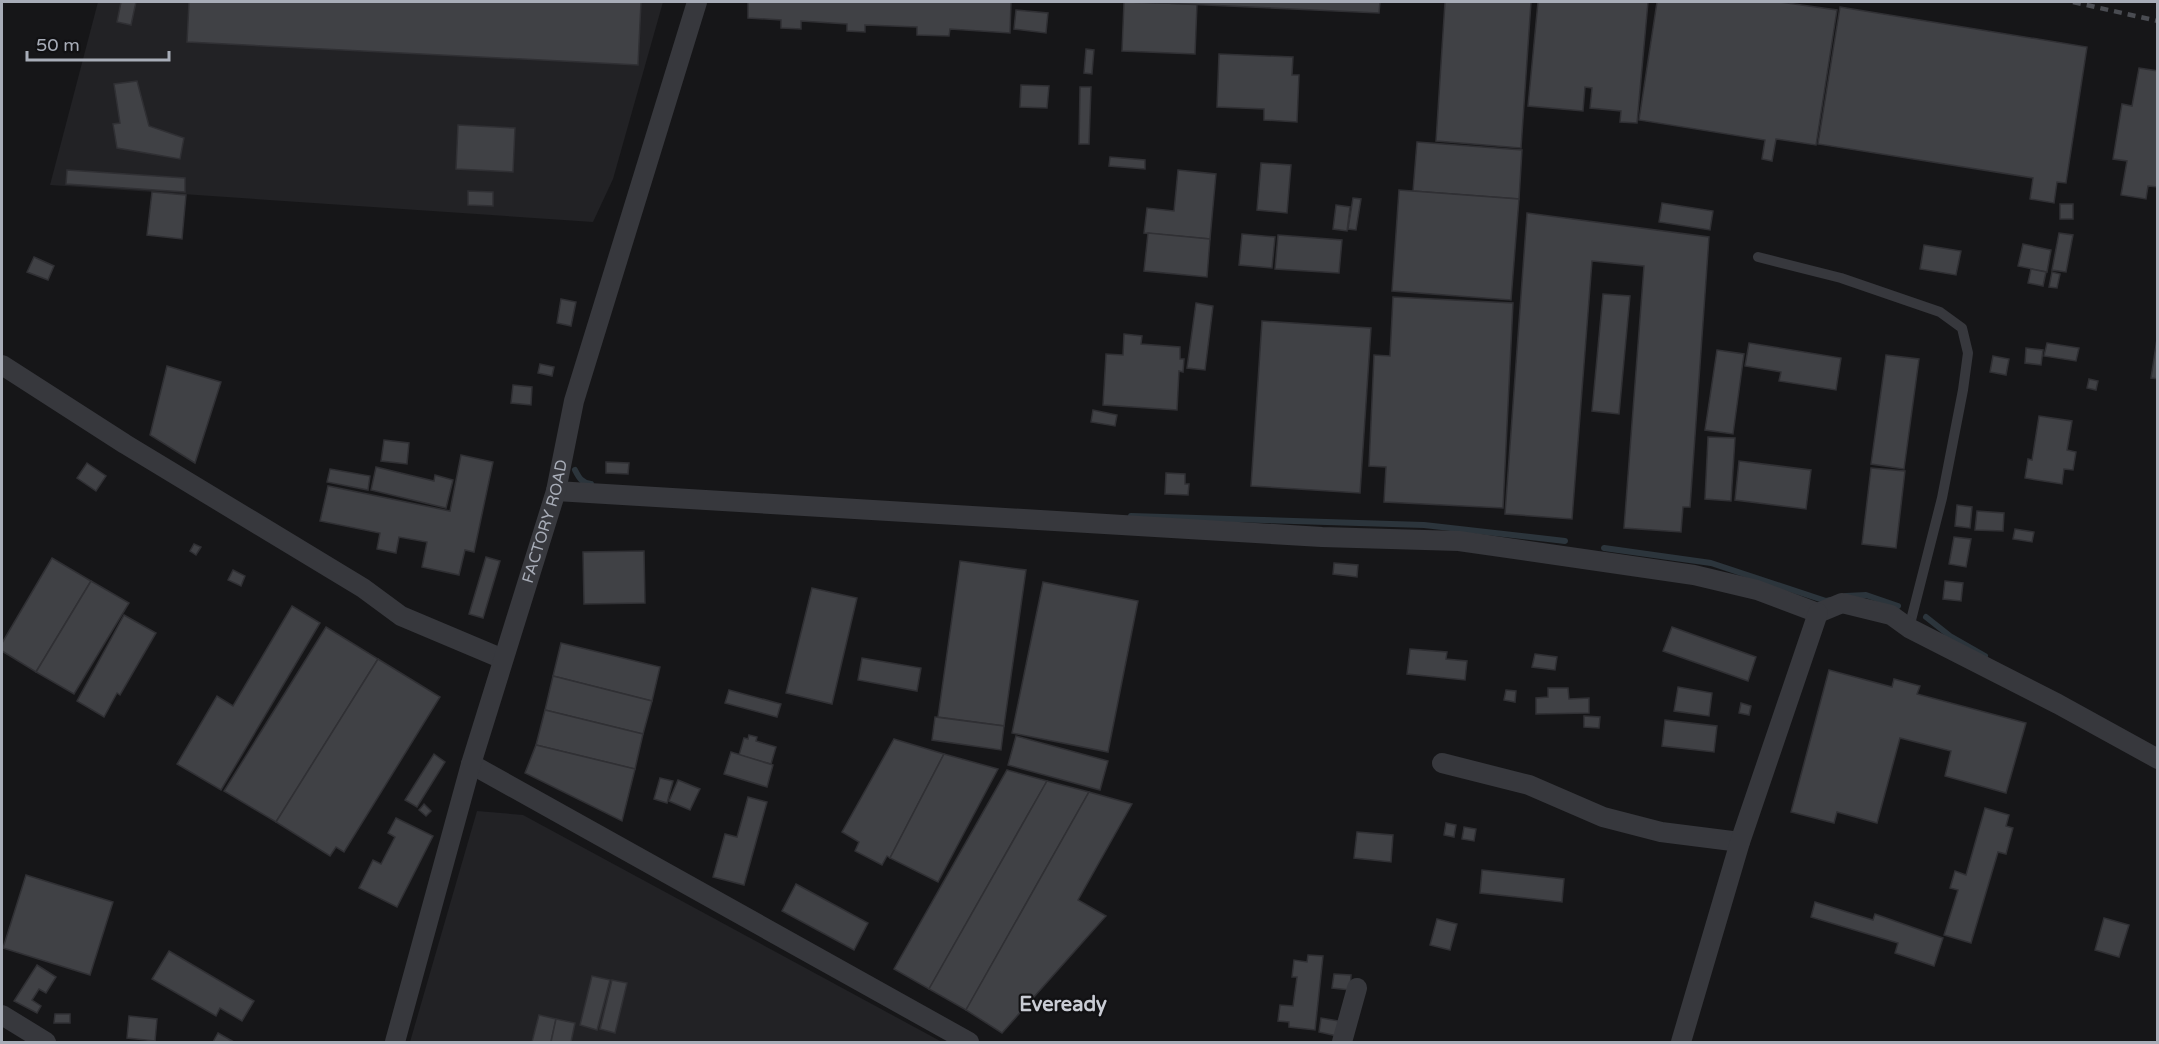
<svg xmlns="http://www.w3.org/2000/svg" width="2159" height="1044" viewBox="0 0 2159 1044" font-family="'Varela Round',sans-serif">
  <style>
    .built { fill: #222225 }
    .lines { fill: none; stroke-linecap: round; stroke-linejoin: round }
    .stream { stroke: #2c353c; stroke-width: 6 }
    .building { fill: #404145; stroke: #303034; stroke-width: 1.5 }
    .lane { stroke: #37383d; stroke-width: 10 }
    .street { stroke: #37383d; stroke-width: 20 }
    .rail { stroke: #4a4c52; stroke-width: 4.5; stroke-dasharray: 8 6; stroke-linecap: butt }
    .labels { text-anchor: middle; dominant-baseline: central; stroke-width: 4.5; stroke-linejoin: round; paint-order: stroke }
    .street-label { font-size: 16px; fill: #a8adb8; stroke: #111113 }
    .quarter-label { font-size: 20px; font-weight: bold; fill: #c9ccd4; stroke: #111113 }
  </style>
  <rect width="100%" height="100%" fill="#161618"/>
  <g class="built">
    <path d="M 98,2 L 663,2 L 613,179 L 593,222 L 50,185 Z"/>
    <path d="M 477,811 L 523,815 L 942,1042 L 410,1042 Z"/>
  </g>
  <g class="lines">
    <g class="stream">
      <path d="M 575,470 C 579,478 582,483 591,484"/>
      <path d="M 1131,516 L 1424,525 L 1565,541"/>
      <path d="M 1604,548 L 1711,563 L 1826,601 L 1831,600"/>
      <path d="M 1846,596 L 1866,595 L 1898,606"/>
      <path d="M 1926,617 L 1950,636 L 1985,656"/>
    </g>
  </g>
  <g class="building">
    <path d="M 121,2 L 136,2 L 131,25 L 117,22 Z"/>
    <path d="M 189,2 L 641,2 L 638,65 L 187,42 Z"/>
    <path d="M 748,2 L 1011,2 L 1010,33 L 950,29 L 949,36 L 917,35 L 917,27 L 865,25 L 865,32 L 847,31 L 847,24 L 801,21 L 801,29 L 781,28 L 781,20 L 748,18 Z"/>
    <path d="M 1124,2 L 1197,4 L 1195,54 L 1122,51 Z"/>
    <path d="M 1140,2 L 1380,2 L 1379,13 Z"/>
    <path d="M 1445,2 L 1531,2 L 1521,148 L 1436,141 Z"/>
    <path d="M 1538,2 L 1648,2 L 1637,123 L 1620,122 L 1621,111 L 1590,108 L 1592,88 L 1585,87 L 1583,111 L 1528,106 Z"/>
    <path d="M 1657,2 L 1780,2 L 1837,10 L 1816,145 L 1776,139 L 1772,161 L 1762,159 L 1765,140 L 1639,120 Z"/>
    <path d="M 1840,7 L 2087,47 L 2066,183 L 2057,182 L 2054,203 L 2030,199 L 2033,178 L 1818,144 Z"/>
    <path d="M 1016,10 L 1048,13 L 1046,33 L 1014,29 Z"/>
    <path d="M 1086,49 L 1094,50 L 1092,74 L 1084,73 Z"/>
    <path d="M 1219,54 L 1293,57 L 1292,75 L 1299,75 L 1297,122 L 1264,120 L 1264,109 L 1217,107 Z"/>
    <path d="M 2139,68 L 2158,71 L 2158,187 L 2148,186 L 2146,199 L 2121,195 L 2127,161 L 2113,159 L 2122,104 L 2132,106 Z"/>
    <path d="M 137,81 L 149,126 L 184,138 L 180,159 L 117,148 L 113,124 L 120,123 L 114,84 Z"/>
    <path d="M 1021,85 L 1049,86 L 1047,108 L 1020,107 Z"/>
    <path d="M 1080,87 L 1091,87 L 1089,144 L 1079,144 Z"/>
    <path d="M 458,125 L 515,128 L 513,172 L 456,169 Z"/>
    <path d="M 1417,142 L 1522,150 L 1519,199 L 1413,191 Z"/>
    <path d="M 1110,157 L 1145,160 L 1145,169 L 1109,166 Z"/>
    <path d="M 1261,163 L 1291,165 L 1287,213 L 1257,210 Z"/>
    <path d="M 67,170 L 185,178 L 185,192 L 66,184 Z"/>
    <path d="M 1178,170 L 1216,174 L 1210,239 L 1144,233 L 1147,208 L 1174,211 Z"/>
    <path d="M 1399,190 L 1519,199 L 1511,300 L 1392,291 Z"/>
    <path d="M 468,191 L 493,192 L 493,206 L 468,205 Z"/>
    <path d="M 152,192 L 186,195 L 182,239 L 147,235 Z"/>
    <path d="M 1353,198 L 1361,199 L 1356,230 L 1348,229 Z"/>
    <path d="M 1662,203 L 1713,211 L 1710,230 L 1659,222 Z"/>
    <rect x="2060" y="204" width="13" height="15"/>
    <path d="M 1336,205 L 1350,207 L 1347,231 L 1333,229 Z"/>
    <path d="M 1527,213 L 1709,237 L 1690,507 L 1683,507 L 1681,532 L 1624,528 L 1644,266 L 1592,261 L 1572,519 L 1505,514 Z"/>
    <path d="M 1148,233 L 1210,239 L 1207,277 L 1144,271 Z"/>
    <path d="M 2059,233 L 2073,235 L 2066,272 L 2052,270 Z"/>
    <path d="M 1242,234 L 1275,237 L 1272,268 L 1239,265 Z"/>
    <path d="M 1278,235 L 1342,240 L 1339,273 L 1275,269 Z"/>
    <path d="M 2023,244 L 2051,250 L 2047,272 L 2018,266 Z"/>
    <path d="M 1924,245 L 1961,251 L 1956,275 L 1920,269 Z"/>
    <path d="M 34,257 L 54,266 L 48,280 L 27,272 Z"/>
    <path d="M 2031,269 L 2046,272 L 2043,286 L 2028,283 Z"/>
    <path d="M 2052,272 L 2060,274 L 2057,288 L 2049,287 Z"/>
    <path d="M 1603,294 L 1630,296 L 1619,414 L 1592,411 Z"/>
    <path d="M 1393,297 L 1513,303 L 1503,508 L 1384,502 L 1386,467 L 1369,466 L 1374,355 L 1390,356 Z"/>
    <path d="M 561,299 L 576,302 L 571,326 L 557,323 Z"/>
    <path d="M 1196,303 L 1213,306 L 1205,370 L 1187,368 Z"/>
    <path d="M 1262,321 L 1371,328 L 1360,493 L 1251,486 Z"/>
    <path d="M 1124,334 L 1142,336 L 1141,344 L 1180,347 L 1180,359 L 1184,359 L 1183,372 L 1179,371 L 1177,410 L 1103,405 L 1106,354 L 1123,355 Z"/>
    <path d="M 2157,339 L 2158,339 L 2158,379 L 2151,378 Z"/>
    <path d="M 1749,343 L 1841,358 L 1836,390 L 1779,381 L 1781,372 L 1745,366 Z"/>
    <path d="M 2047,343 L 2079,348 L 2076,361 L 2044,356 Z"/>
    <path d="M 2026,348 L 2043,350 L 2041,365 L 2025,363 Z"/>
    <path d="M 1717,350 L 1744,354 L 1733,434 L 1705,430 Z"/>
    <path d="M 1886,355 L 1919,359 L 1904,469 L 1871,464 Z"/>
    <path d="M 1993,356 L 2009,359 L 2006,375 L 1990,372 Z"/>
    <path d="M 540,364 L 554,367 L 552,376 L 538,373 Z"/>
    <path d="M 167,366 L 221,382 L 195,463 L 150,435 Z"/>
    <path d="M 2089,379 L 2098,381 L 2096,390 L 2087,388 Z"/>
    <path d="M 513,385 L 532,387 L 531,405 L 511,403 Z"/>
    <path d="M 1093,410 L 1117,415 L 1115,426 L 1091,422 Z"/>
    <path d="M 2039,416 L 2072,421 L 2067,450 L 2076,452 L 2073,470 L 2064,469 L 2062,484 L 2025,478 L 2028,459 L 2032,460 Z"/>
    <path d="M 1708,437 L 1735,438 L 1731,501 L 1705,499 Z"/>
    <path d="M 384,440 L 409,443 L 407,464 L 381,461 Z"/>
    <path d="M 461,455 L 493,462 L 474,552 L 465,550 L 459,575 L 422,567 L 427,542 L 399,537 L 396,553 L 377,549 L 380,533 L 320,521 L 328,486 L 450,511 Z"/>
    <path d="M 1739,461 L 1811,470 L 1806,509 L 1735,500 Z"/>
    <path d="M 606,462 L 629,463 L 628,474 L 606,473 Z"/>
    <path d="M 87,463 L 106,476 L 96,491 L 77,478 Z"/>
    <path d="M 376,467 L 434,481 L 435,475 L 453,480 L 446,508 L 371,490 Z"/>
    <path d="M 1871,468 L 1905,471 L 1896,548 L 1862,544 Z"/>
    <path d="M 330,469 L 370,476 L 368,490 L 327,482 Z"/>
    <path d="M 1166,473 L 1185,474 L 1185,484 L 1189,484 L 1188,495 L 1165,494 Z"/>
    <path d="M 1957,505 L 1972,507 L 1970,528 L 1955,526 Z"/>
    <path d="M 1977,511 L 2004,513 L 2003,531 L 1975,530 Z"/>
    <path d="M 2015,529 L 2034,532 L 2032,542 L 2013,539 Z"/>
    <path d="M 1954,537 L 1971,539 L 1966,567 L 1949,564 Z"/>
    <path d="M 194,544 L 201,547 L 196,555 L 190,551 Z"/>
    <path d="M 644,551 L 645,603 L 584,604 L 583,552 Z"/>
    <path d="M 486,557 L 500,561 L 483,618 L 469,614 Z"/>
    <path d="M 52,558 L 91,581 L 36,672 L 2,651 L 2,643 Z"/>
    <path d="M 960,561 L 1026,570 L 1004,726 L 938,717 Z"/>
    <path d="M 1334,563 L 1358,565 L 1357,577 L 1333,574 Z"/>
    <path d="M 233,570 L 245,576 L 241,586 L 228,580 Z"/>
    <path d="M 91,581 L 129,603 L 74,694 L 36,672 Z"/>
    <path d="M 1945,581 L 1963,583 L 1961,601 L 1943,599 Z"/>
    <path d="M 1043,582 L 1138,601 L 1108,752 L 1012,733 Z"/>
    <path d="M 812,588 L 857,598 L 832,704 L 786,693 Z"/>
    <path d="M 292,606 L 320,623 L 221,790 L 177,764 L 217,696 L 233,706 Z"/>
    <path d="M 124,615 L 156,633 L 120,695 L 117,693 L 104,717 L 77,701 Z"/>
    <path d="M 326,627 L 378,659 L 276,822 L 224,791 Z"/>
    <path d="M 1672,627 L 1756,657 L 1748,681 L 1663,651 Z"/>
    <path d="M 561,643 L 660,667 L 652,701 L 553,676 Z"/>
    <path d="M 1410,649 L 1447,652 L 1446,659 L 1467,661 L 1465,680 L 1407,674 Z"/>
    <path d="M 1535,654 L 1557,657 L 1555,670 L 1532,667 Z"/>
    <path d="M 862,658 L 921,668 L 917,691 L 858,680 Z"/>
    <path d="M 378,659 L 440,697 L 344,852 L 336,847 L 330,856 L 276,822 Z"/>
    <path d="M 1829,670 L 1892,687 L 1894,679 L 1920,686 L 1917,694 L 2026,723 L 2006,793 L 1945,776 L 1951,751 L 1900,738 L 1877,823 L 1837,812 L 1834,823 L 1791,812 Z"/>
    <path d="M 553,676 L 652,701 L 643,734 L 545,710 Z"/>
    <path d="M 1678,687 L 1712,693 L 1709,716 L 1674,711 Z"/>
    <path d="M 1548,688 L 1568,688 L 1569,699 L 1589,698 L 1589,713 L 1536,714 L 1536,698 L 1548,697 Z"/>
    <path d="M 729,690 L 781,704 L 777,717 L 725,703 Z"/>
    <path d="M 1506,690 L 1516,691 L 1515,702 L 1504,700 Z"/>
    <path d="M 1741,703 L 1751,706 L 1749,715 L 1739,713 Z"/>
    <path d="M 545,710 L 643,734 L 635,769 L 536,745 Z"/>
    <path d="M 1584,716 L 1600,717 L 1599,728 L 1584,727 Z"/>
    <path d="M 935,717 L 1004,726 L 1001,750 L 932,740 Z"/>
    <path d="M 1665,720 L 1717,726 L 1714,752 L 1662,746 Z"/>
    <path d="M 749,735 L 757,737 L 756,741 L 776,747 L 771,764 L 739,755 L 744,738 L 748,739 Z"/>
    <path d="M 1016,736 L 1108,761 L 1100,790 L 1008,765 Z"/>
    <path d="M 894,739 L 944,754 L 890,858 L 887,856 L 882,865 L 855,851 L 859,842 L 842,832 Z"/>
    <path d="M 536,745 L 635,769 L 622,821 L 525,773 Z"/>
    <path d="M 731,752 L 773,765 L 767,787 L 724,774 Z"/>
    <path d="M 434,754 L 445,762 L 417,807 L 405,800 Z"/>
    <path d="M 944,754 L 998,769 L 938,882 L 890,858 Z"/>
    <path d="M 1007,770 L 1047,781 L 929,989 L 894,969 Z"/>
    <path d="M 660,778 L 673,781 L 667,803 L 654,799 Z"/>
    <path d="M 678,780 L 700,789 L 690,810 L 669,801 Z"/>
    <path d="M 1047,781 L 1089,792 L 966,1010 L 929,989 Z"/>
    <path d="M 1089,792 L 1132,804 L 1078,900 L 1106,916 L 1002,1033 L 966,1010 Z"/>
    <path d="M 748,797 L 767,802 L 744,885 L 713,877 L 725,834 L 737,837 Z"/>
    <path d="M 424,804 L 431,811 L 426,816 L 419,810 Z"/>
    <path d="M 1985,808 L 2009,815 L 2006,826 L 2013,828 L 2006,854 L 1998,852 L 1971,943 L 1944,935 L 1958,890 L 1950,888 L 1955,871 L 1966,875 Z"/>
    <path d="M 396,818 L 433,836 L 397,907 L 359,888 L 373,860 L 381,864 L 395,837 L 388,833 Z"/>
    <path d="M 1446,823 L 1456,825 L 1454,837 L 1444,835 Z"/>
    <path d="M 1464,827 L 1476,829 L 1474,841 L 1462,839 Z"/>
    <path d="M 1357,832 L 1393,835 L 1391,862 L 1354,858 Z"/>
    <path d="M 1482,870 L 1564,879 L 1562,902 L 1480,893 Z"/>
    <path d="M 26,875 L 113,902 L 90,975 L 3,948 Z"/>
    <path d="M 796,884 L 868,923 L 854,950 L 782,911 Z"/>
    <path d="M 1815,902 L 1873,920 L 1875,914 L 1943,938 L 1934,966 L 1895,953 L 1898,943 L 1811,917 Z"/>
    <path d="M 2104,918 L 2129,925 L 2119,957 L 2095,950 Z"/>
    <path d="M 1437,919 L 1457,924 L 1450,950 L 1430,945 Z"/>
    <path d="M 169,951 L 254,1001 L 242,1021 L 220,1008 L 216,1016 L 152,979 Z"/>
    <path d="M 1308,955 L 1323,956 L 1315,1030 L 1289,1027 L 1289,1022 L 1278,1021 L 1280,1005 L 1293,1006 L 1297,977 L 1292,977 L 1294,960 L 1307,962 Z"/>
    <path d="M 37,965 L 56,977 L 46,993 L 39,989 L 32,1000 L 41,1006 L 37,1013 L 14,1001 Z"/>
    <path d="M 1334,974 L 1351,975 L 1350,990 L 1332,988 Z"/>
    <path d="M 592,976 L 610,980 L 597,1030 L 580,1025 Z"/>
    <path d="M 612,980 L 627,983 L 615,1033 L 600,1029 Z"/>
    <path d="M 55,1014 L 70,1014 L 70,1023 L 54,1023 Z"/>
    <path d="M 539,1015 L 556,1019 L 551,1042 L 532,1042 Z"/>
    <path d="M 129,1016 L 157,1019 L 155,1041 L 127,1038 Z"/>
    <path d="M 1321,1018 L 1339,1021 L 1337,1036 L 1319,1032 Z"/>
    <path d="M 556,1019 L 575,1023 L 571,1042 L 551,1042 Z"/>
    <path d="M 218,1033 L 234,1042 L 213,1042 Z"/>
  </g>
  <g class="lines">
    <path class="lane" d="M 1758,257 L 1841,278 L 1940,312 L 1962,328 L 1968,353 L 1963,390 L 1942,498 L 1909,628"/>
    <g class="street">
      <path d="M 2,365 L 125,444 L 363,588 L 401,616 L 503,659"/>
      <path d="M 556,491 L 1322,537 L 1459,541 L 1694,575 L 1757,590 L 1818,613 L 1842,603 L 1891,615 L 1909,628 L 2058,704 L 2158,759"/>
      <path d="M 1442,763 L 1529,785 L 1603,817 L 1661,832 L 1740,842"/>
      <path d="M 471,764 L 969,1042"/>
      <path d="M 2,1015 L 46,1042"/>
      <path id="s1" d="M 395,1042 L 471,764 L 556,491 L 574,401 L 697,2"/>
      <path d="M 1342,1042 L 1357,988"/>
      <path d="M 1681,1042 L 1740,842 L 1818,613"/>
    </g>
    <path class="rail" d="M 2073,2 L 2158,21"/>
  </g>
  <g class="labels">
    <g class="street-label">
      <text stroke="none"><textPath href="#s1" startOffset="542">FACTORY ROAD</textPath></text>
    </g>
    <g class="quarter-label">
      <text x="1063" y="1005">Eveready</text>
    </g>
  </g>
  <rect width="2159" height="1044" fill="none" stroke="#a8adb8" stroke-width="6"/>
  <path d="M27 51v9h142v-9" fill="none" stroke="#a8adb8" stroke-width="3"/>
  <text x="36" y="51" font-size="18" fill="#a8adb8" stroke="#111113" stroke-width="4.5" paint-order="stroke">50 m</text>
</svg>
